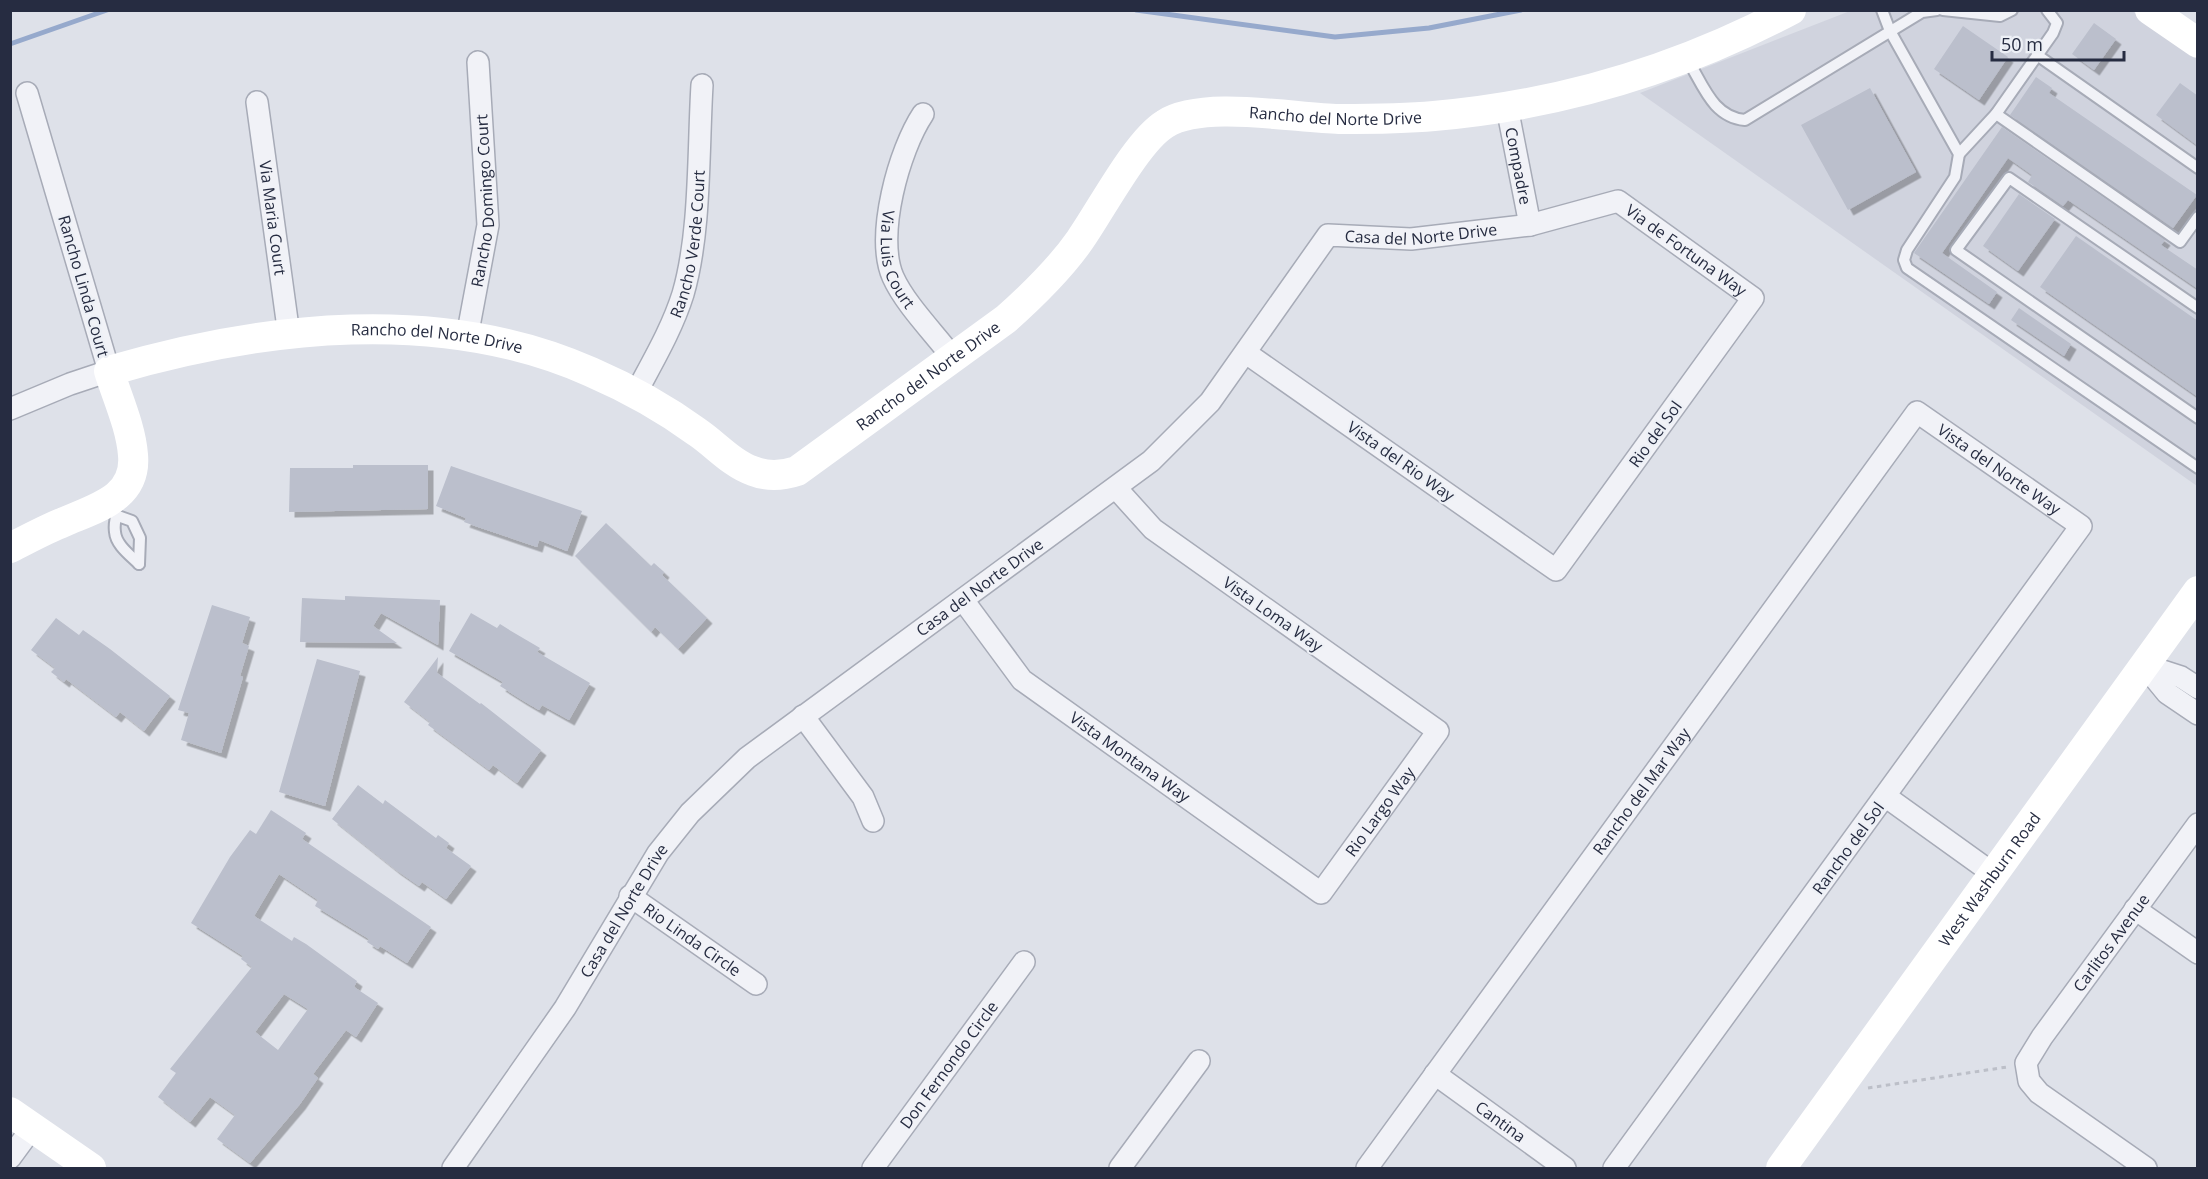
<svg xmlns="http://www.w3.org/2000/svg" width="2208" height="1179" viewBox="0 0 2208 1179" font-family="'Open Sans',sans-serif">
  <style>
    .built { fill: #d0d3de }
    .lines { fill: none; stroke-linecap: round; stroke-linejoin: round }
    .stream { stroke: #96a9cc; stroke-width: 5 }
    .building { fill: #bbbfcc; fill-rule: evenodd; filter: url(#shadow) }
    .lane-casing { stroke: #a7abb7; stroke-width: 14 }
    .street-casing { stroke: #a7abb7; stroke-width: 24 }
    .path { stroke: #bcbfc8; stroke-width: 3; stroke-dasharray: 4.5 4.5; stroke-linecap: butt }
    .lane { stroke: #f1f2f7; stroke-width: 10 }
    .street { stroke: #f1f2f7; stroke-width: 21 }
    .secondary { stroke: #fff; stroke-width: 30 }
    .labels { text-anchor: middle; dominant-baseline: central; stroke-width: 4.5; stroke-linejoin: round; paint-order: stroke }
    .street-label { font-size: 16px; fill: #262c41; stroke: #edf0f6 }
  </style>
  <defs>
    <filter id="shadow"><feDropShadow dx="5.5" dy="5.5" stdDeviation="0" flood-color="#0004"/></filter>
  </defs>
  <rect width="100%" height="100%" fill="#dee1e9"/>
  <path class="built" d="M 1850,11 L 2132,11 L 2197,57 L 2197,486 L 1640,93 Z"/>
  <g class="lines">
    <g class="stream">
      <path d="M 1136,10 L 1335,37 L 1429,28 L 1521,10"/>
      <path d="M 10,44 L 107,10"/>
    </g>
  </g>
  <g class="building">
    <path d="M 2094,23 L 2116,39 L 2094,70 L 2072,54 Z"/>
    <path d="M 1963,26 L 2008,57 L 1979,100 L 1934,69 Z"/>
    <path d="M 2036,77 L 2052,88 L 2049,93 L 2197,195 L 2173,228 L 2010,115 Z"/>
    <path d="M 2180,83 L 2198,96 L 2198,146 L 2156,115 Z"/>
    <path d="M 1870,88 L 1916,172 L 1848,210 L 1801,125 Z"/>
    <path d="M 2002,127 L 2165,240 L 2161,245 L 2198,270 L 2198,289 L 2068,200 L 2063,206 L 2028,182 L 2032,175 L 2008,158 L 1942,253 L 1997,292 L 1989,304 L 1914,253 Z"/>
    <path d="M 2019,194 L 2055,219 L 2018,271 L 1983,246 Z"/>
    <path d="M 2076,236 L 2198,321 L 2198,397 L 2040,287 Z"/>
    <path d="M 2019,308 L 2071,344 L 2064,356 L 2011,320 Z"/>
    <path d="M 353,465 L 428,465 L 428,509 L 289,512 L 290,468 L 353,468 Z"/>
    <path d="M 451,466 L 582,511 L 567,551 L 539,540 L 537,547 L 478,527 L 464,522 L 466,518 L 436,506 Z"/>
    <path d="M 606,523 L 651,566 L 654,563 L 664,572 L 662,575 L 707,618 L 678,649 L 655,627 L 651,632 L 575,556 Z"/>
    <path d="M 345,596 L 440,600 L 438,645 L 381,613 L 373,626 L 397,643 L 300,642 L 302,598 L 345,600 Z"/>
    <path d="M 212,605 L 250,617 L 242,643 L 249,646 L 240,676 L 243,677 L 221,753 L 181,740 L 189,713 L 178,710 Z"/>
    <path d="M 471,613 L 497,628 L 500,624 L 511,631 L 540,648 L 537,652 L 590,683 L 569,720 L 542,705 L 539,710 L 522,700 L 500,686 L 503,682 L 449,651 Z"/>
    <path d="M 56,618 L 79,635 L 83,630 L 110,649 L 170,696 L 144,731 L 120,712 L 116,717 L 66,679 L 64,682 L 51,672 L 55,668 L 31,650 Z"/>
    <path d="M 438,657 L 437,673 L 480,704 L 481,703 L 541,750 L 517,783 L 493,765 L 489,770 L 428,725 L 430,722 L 404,702 Z"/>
    <path d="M 317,659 L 360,671 L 325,806 L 279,792 Z"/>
    <path d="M 358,785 L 383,804 L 385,800 L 436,838 L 438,835 L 449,843 L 446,848 L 471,866 L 446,899 L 422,882 L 419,886 L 396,870 L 332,819 Z"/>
    <path d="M 271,810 L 306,833 L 302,839 L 431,927 L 407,963 L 380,946 L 378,949 L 367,942 L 369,939 L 315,906 L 318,900 L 279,874 L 254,916 L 292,941 L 294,937 L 306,944 L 357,981 L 354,987 L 378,1003 L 356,1037 L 346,1030 L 313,1074 L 318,1078 L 300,1104 L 250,1163 L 217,1139 L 235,1115 L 210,1097 L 190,1122 L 158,1097 L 176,1073 L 170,1069 L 252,967 L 241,959 L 243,956 L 191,923 L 230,857 L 250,830 L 256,834 ZM 284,994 L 308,1009 L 278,1050 L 255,1032 Z"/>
  </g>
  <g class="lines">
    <g class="lane-casing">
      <g id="lane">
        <path d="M 1882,10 L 1890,31 L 1959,154 L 1955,177 L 1907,250 L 1904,260 L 1907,268 L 2198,468"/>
        <path d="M 1943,10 L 2000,16 L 2012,10"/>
        <path d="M 2037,55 L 2198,168"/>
        <path d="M 1687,59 C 1703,84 1712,117 1745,120 L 1922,12 L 1937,10"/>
        <path d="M 1996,114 L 2180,242 L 2198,217"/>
        <path d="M 1959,154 L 1996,114 L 2053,33 L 2057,23 L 2047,10"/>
        <path d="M 2198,308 L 2009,178 L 1956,250 L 2198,418"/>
        <path d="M 112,503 C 120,520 113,517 115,532 C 116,545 130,555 139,564"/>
        <path d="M 118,516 L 132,521 L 140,538 L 139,564"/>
      </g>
    </g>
    <g class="street-casing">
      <g id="street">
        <path id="s1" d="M 257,102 L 289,335"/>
        <path id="s2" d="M 1507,107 L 1530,225"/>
        <path id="s3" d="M 923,114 C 899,150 875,236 893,277 C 905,304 935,334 953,358"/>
        <path id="s4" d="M 467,337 L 488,225 L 478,62"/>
        <path id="s5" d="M 636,393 C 653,361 672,329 683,294 C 701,232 698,151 702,85"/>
        <path d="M 10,409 L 70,384 L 109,371 L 27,93"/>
        <path id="s6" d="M 963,600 L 1022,680 L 1321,893 L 1438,731 L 1153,529 L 1116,488"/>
        <path d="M 2144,665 L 2167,693 L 2198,714"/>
        <path d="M 2144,665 L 2181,677 L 2198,688"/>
        <path d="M 803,716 L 863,797 L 873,821"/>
        <path d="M 1885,796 L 1995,875"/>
        <path id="s7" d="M 630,896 L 756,984"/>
        <path d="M 2135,909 L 2198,953"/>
        <path id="s8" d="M 1435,1074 L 1565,1168"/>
        <path d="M 10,1158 L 32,1128"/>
        <path id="s9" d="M 453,1168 L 565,1008 L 658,853 L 690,813 L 747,758 L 1151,461 L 1210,402 L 1328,235 L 1411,239 L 1530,225 L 1618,201 L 1753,298 L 1556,570 L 1246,353"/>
        <path id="s10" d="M 873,1168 L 1024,962"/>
        <path d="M 1120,1168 L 1199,1061"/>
        <path id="s11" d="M 1367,1168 L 1917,412 L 2081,526 L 1614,1168"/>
        <path id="s12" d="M 2146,1168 L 2039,1093 L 2029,1081 L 2026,1063 L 2042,1037 L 2198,824"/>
      </g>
    </g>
    <path class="path" d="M 1868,1088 L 2007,1067"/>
    <use href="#lane" class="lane"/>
    <use href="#street" class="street"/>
    <g class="secondary">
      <path d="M 2150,10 L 2198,43"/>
      <path id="s13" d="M 10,548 C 28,539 46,529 64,522 C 96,508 137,498 133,455 C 131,427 117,397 109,371 C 262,326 441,305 591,372 C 628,388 664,408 697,432 C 715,444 732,464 753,471 C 768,477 782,476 797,471 L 1006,319 C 1033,295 1059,270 1080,240 C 1101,210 1137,141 1165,124 C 1202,100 1294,118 1339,119 C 1370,119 1402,119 1434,116 C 1560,105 1680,69 1791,10"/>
      <path d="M 10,1112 L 91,1168"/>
      <path id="s14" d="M 1781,1168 L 2198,591"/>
    </g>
  </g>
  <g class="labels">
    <g class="street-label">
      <text stroke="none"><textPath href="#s13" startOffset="1664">Rancho del Norte Drive</textPath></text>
      <text stroke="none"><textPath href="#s2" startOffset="60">Compadre</textPath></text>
      <text stroke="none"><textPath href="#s4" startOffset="138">Rancho Domingo Court</textPath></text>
      <text stroke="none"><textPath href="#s1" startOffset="117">Via Maria Court</textPath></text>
      <text stroke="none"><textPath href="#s9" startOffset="1389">Casa del Norte Drive</textPath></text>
      <text stroke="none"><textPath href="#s5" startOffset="160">Rancho Verde Court</textPath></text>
      <text stroke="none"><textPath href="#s9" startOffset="1674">Via de Fortuna Way</textPath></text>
      <text stroke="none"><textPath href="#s3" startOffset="154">Via Luis Court</textPath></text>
      <text transform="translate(84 286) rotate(74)">Rancho Linda Court</text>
      <text stroke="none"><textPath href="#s13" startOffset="585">Rancho del Norte Drive</textPath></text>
      <text stroke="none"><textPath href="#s13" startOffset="1142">Rancho del Norte Drive</textPath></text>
      <text transform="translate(1655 434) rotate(-54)">Rio del Sol</text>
      <text transform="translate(1401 461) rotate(35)">Vista del Rio Way</text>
      <text stroke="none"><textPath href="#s11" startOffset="1035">Vista del Norte Way</textPath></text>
      <text stroke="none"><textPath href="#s9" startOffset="795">Casa del Norte Drive</textPath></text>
      <text transform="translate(1273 614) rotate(35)">Vista Loma Way</text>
      <text stroke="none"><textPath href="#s6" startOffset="232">Vista Montana Way</textPath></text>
      <text stroke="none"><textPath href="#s11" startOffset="466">Rancho del Mar Way</textPath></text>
      <text stroke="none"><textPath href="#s6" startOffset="567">Rio Largo Way</textPath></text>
      <text transform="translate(1848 848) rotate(-54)">Rancho del Sol</text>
      <text stroke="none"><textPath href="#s14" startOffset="356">West Washburn Road</textPath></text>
      <text stroke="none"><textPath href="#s9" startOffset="309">Casa del Norte Drive</textPath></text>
      <text stroke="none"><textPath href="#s7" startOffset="76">Rio Linda Circle</textPath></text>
      <text stroke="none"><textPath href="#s12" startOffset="312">Carlitos Avenue</textPath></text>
      <text stroke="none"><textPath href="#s10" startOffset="128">Don Fernondo Circle</textPath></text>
      <text stroke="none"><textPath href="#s8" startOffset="81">Cantina</textPath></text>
    </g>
  </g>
  <rect width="2208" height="1179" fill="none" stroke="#262c41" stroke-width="24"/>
  <path d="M1992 51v9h132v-9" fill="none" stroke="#262c41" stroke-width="3"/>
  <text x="2001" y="51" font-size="18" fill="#262c41" stroke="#edf0f6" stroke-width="4.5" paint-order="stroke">50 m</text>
</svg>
